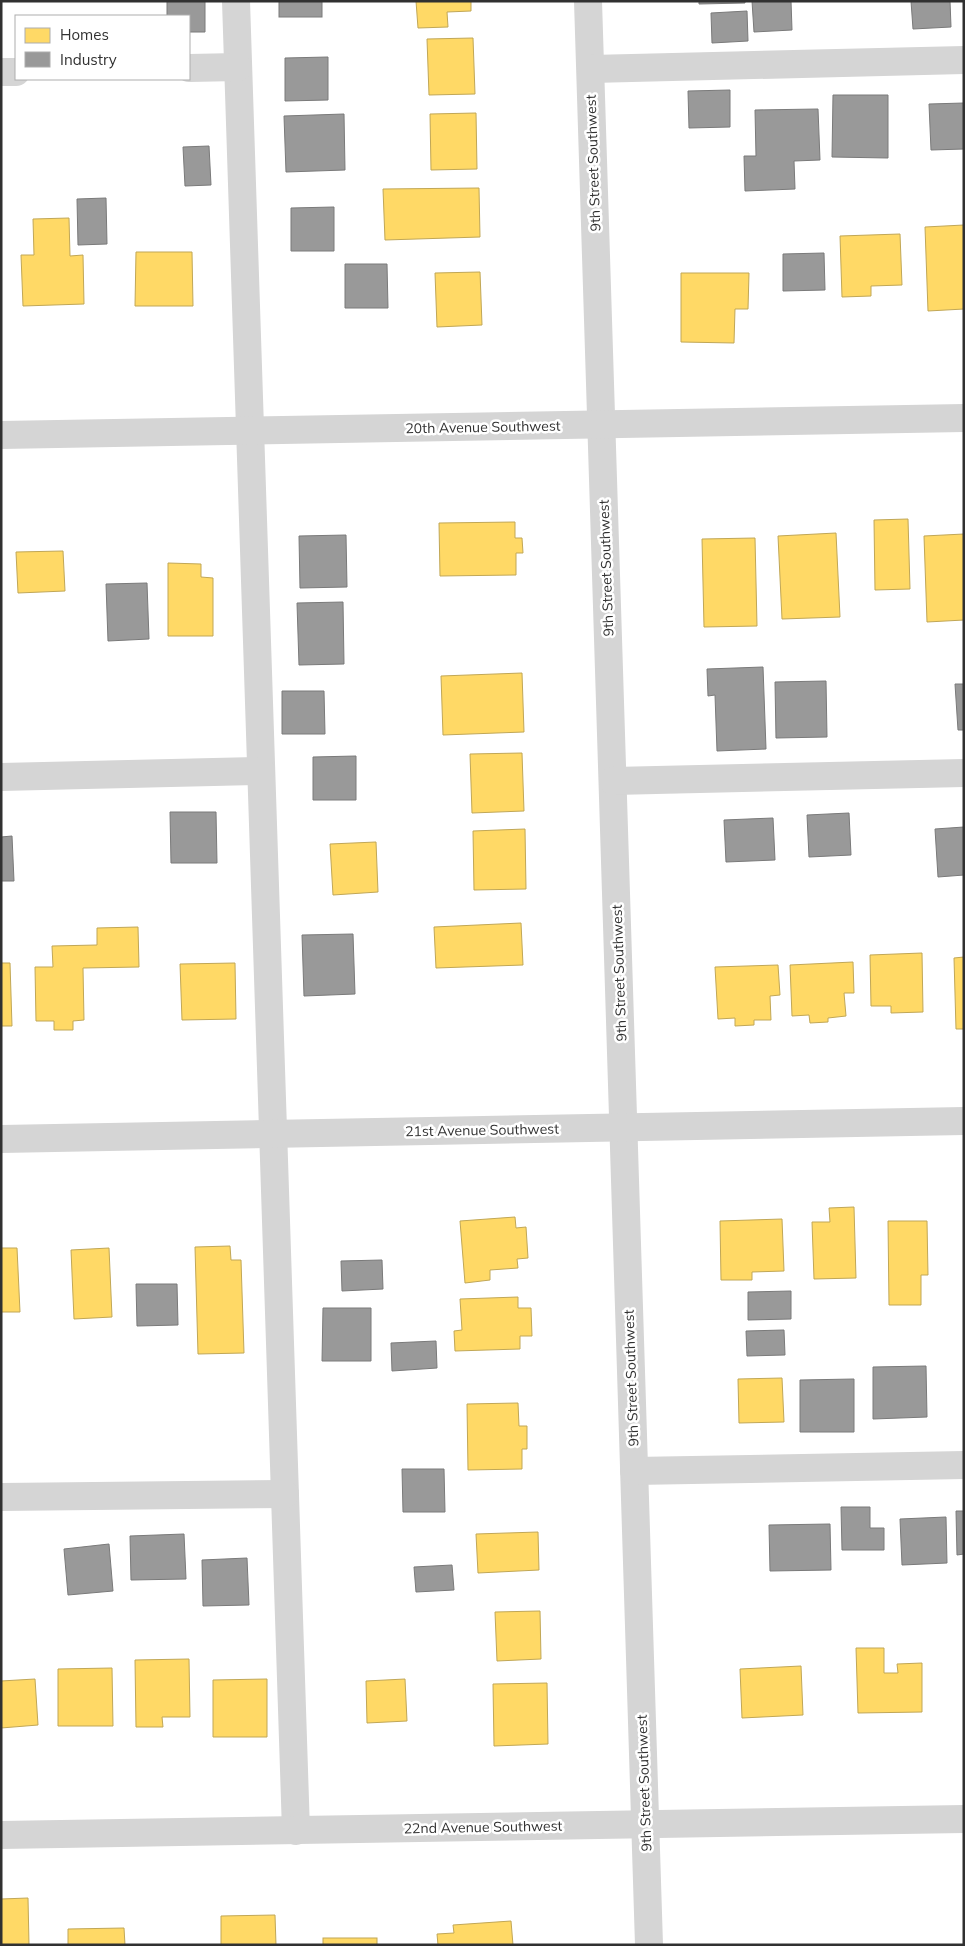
<svg xmlns="http://www.w3.org/2000/svg" width="965" height="1946" viewBox="0 0 965 1946" font-family="Mulish,sans-serif">
  <style>
    .homes { fill: #ffd966; stroke: #c1a756 }
    .industry { fill: #999; stroke: #7a7a7a }
    .lines { fill: none; stroke-linecap: round; stroke-linejoin: round }
    .minor { stroke: #d5d5d5; stroke-width: 28 }
    .labels { text-anchor: middle; dominant-baseline: central; stroke-width: 5; stroke-linejoin: round; paint-order: stroke }
    .street-label { font-size: 14px; fill: #313131; stroke: #fff }
  </style>
  <rect width="100%" height="100%" fill="#fff"/>
  <g class="homes">
    <path d="M 416,1 L 471,1 L 471,11 L 447,12 L 448,27 L 418,28 Z"/>
    <path d="M 473,38 L 475,94 L 429,95 L 427,39 Z"/>
    <path d="M 476,113 L 477,169 L 431,170 L 430,114 Z"/>
    <path d="M 479,188 L 480,237 L 385,240 L 383,189 Z"/>
    <path d="M 69,218 L 70,256 L 83,255 L 84,304 L 23,306 L 21,255 L 34,255 L 33,219 Z"/>
    <path d="M 964,225 L 964,309 L 928,311 L 925,227 Z"/>
    <path d="M 900,234 L 902,285 L 871,286 L 871,296 L 842,297 L 840,236 Z"/>
    <path d="M 136,252 L 192,252 L 193,306 L 135,306 Z"/>
    <path d="M 480,272 L 482,325 L 437,327 L 435,273 Z"/>
    <path d="M 681,273 L 749,273 L 748,309 L 735,309 L 734,343 L 681,342 Z"/>
    <path d="M 908,519 L 910,589 L 875,590 L 874,520 Z"/>
    <path d="M 515,522 L 515,538 L 522,538 L 523,553 L 516,553 L 516,575 L 440,576 L 439,523 Z"/>
    <path d="M 836,533 L 840,617 L 782,619 L 778,536 Z"/>
    <path d="M 964,534 L 964,620 L 927,622 L 924,536 Z"/>
    <path d="M 755,538 L 757,626 L 704,627 L 702,539 Z"/>
    <path d="M 63,551 L 65,591 L 18,593 L 16,552 Z"/>
    <path d="M 168,563 L 201,564 L 201,577 L 213,578 L 213,636 L 168,636 Z"/>
    <path d="M 522,673 L 524,732 L 443,735 L 441,676 Z"/>
    <path d="M 522,753 L 524,811 L 472,813 L 470,754 Z"/>
    <path d="M 525,829 L 526,889 L 474,890 L 473,831 Z"/>
    <path d="M 376,842 L 378,892 L 333,895 L 330,844 Z"/>
    <path d="M 521,923 L 523,965 L 436,968 L 434,927 Z"/>
    <path d="M 138,927 L 139,967 L 83,968 L 84,1020 L 73,1021 L 73,1030 L 54,1030 L 54,1021 L 36,1021 L 35,967 L 53,967 L 52,946 L 97,945 L 97,928 Z"/>
    <path d="M 922,953 L 923,1012 L 891,1013 L 891,1006 L 871,1006 L 870,955 Z"/>
    <path d="M 964,957 L 964,1029 L 956,1029 L 954,958 Z"/>
    <path d="M 853,962 L 854,993 L 844,993 L 846,1016 L 828,1018 L 828,1022 L 810,1023 L 809,1015 L 792,1016 L 790,965 Z"/>
    <path d="M 1,963 L 10,963 L 12,1026 L 1,1026 Z"/>
    <path d="M 235,963 L 236,1019 L 182,1020 L 180,964 Z"/>
    <path d="M 778,965 L 780,995 L 770,996 L 771,1020 L 754,1020 L 754,1025 L 735,1026 L 735,1018 L 718,1019 L 715,967 Z"/>
    <path d="M 854,1207 L 856,1278 L 814,1279 L 812,1222 L 830,1222 L 829,1208 Z"/>
    <path d="M 515,1217 L 516,1228 L 526,1227 L 528,1258 L 517,1259 L 518,1268 L 490,1270 L 490,1280 L 465,1283 L 460,1221 Z"/>
    <path d="M 782,1219 L 784,1271 L 752,1272 L 752,1280 L 721,1280 L 720,1221 Z"/>
    <path d="M 888,1221 L 927,1221 L 928,1275 L 921,1275 L 921,1305 L 889,1305 Z"/>
    <path d="M 230,1246 L 231,1260 L 241,1260 L 244,1353 L 198,1354 L 195,1247 Z"/>
    <path d="M 1,1248 L 17,1248 L 20,1312 L 1,1312 Z"/>
    <path d="M 109,1248 L 112,1317 L 74,1319 L 71,1250 Z"/>
    <path d="M 518,1297 L 518,1308 L 531,1308 L 532,1336 L 520,1336 L 520,1349 L 455,1351 L 454,1331 L 462,1330 L 460,1299 Z"/>
    <path d="M 782,1378 L 784,1422 L 739,1423 L 738,1379 Z"/>
    <path d="M 518,1403 L 519,1426 L 527,1426 L 527,1449 L 522,1449 L 522,1469 L 468,1470 L 467,1404 Z"/>
    <path d="M 538,1532 L 539,1570 L 478,1573 L 476,1534 Z"/>
    <path d="M 540,1611 L 541,1659 L 497,1661 L 495,1612 Z"/>
    <path d="M 856,1648 L 884,1648 L 884,1673 L 898,1673 L 897,1664 L 922,1663 L 922,1712 L 858,1713 Z"/>
    <path d="M 189,1659 L 190,1717 L 162,1717 L 163,1727 L 136,1727 L 135,1660 Z"/>
    <path d="M 801,1666 L 803,1715 L 742,1718 L 740,1669 Z"/>
    <path d="M 112,1668 L 113,1726 L 58,1726 L 58,1669 Z"/>
    <path d="M 35,1679 L 38,1725 L 1,1728 L 1,1681 Z"/>
    <path d="M 267,1679 L 267,1737 L 213,1737 L 213,1680 Z"/>
    <path d="M 405,1679 L 407,1721 L 367,1723 L 366,1681 Z"/>
    <path d="M 547,1683 L 548,1744 L 494,1746 L 493,1684 Z"/>
    <path d="M 28,1898 L 29,1945 L 1,1945 L 1,1899 Z"/>
    <path d="M 275,1915 L 276,1945 L 221,1945 L 221,1916 Z"/>
    <path d="M 511,1921 L 513,1945 L 438,1945 L 437,1934 L 454,1933 L 453,1925 Z"/>
    <path d="M 124,1928 L 125,1945 L 68,1945 L 68,1929 Z"/>
    <rect x="323" y="1938" width="54" height="7"/>
  </g>
  <g class="industry">
    <path d="M 167,1 L 205,1 L 205,32 L 189,32 L 189,16 L 167,16 Z"/>
    <rect x="279" y="1" width="43" height="16"/>
    <path d="M 699,1 L 745,1 L 745,3 L 699,4 Z"/>
    <path d="M 752,1 L 791,1 L 792,30 L 754,32 Z"/>
    <path d="M 911,1 L 950,1 L 951,27 L 913,29 Z"/>
    <path d="M 747,11 L 748,41 L 712,43 L 711,13 Z"/>
    <path d="M 328,57 L 328,100 L 285,101 L 285,58 Z"/>
    <path d="M 730,90 L 730,127 L 689,128 L 688,91 Z"/>
    <path d="M 833,95 L 888,95 L 888,158 L 832,157 Z"/>
    <path d="M 964,103 L 964,149 L 931,150 L 929,104 Z"/>
    <path d="M 818,109 L 820,160 L 794,161 L 795,189 L 745,191 L 744,156 L 756,156 L 755,110 Z"/>
    <path d="M 344,114 L 345,170 L 286,172 L 284,116 Z"/>
    <path d="M 209,146 L 211,185 L 185,186 L 183,147 Z"/>
    <path d="M 106,198 L 107,244 L 78,245 L 77,199 Z"/>
    <path d="M 334,207 L 334,251 L 291,251 L 291,208 Z"/>
    <path d="M 824,253 L 825,290 L 783,291 L 783,254 Z"/>
    <path d="M 345,264 L 387,264 L 388,308 L 345,308 Z"/>
    <path d="M 346,535 L 347,587 L 300,588 L 299,536 Z"/>
    <path d="M 147,583 L 149,639 L 108,641 L 106,584 Z"/>
    <path d="M 343,602 L 344,664 L 299,665 L 297,603 Z"/>
    <path d="M 763,667 L 766,749 L 717,751 L 715,695 L 708,696 L 707,669 Z"/>
    <path d="M 826,681 L 827,737 L 776,738 L 775,682 Z"/>
    <path d="M 955,684 L 964,684 L 964,730 L 958,730 Z"/>
    <path d="M 282,691 L 324,691 L 325,734 L 282,734 Z"/>
    <path d="M 356,756 L 356,800 L 313,800 L 313,757 Z"/>
    <path d="M 170,812 L 216,812 L 217,863 L 171,863 Z"/>
    <path d="M 849,813 L 851,855 L 809,857 L 807,815 Z"/>
    <path d="M 773,818 L 775,860 L 726,862 L 724,820 Z"/>
    <path d="M 964,827 L 964,875 L 938,877 L 935,829 Z"/>
    <path d="M 12,836 L 14,881 L 1,881 L 1,837 Z"/>
    <path d="M 353,934 L 355,994 L 304,996 L 302,935 Z"/>
    <path d="M 382,1260 L 383,1289 L 342,1291 L 341,1261 Z"/>
    <path d="M 136,1284 L 177,1284 L 178,1325 L 137,1326 Z"/>
    <path d="M 791,1291 L 791,1319 L 748,1320 L 748,1292 Z"/>
    <path d="M 323,1308 L 371,1308 L 371,1361 L 322,1361 Z"/>
    <path d="M 784,1330 L 785,1355 L 747,1356 L 746,1331 Z"/>
    <path d="M 436,1341 L 437,1368 L 392,1371 L 391,1343 Z"/>
    <path d="M 926,1366 L 927,1417 L 873,1419 L 873,1367 Z"/>
    <path d="M 854,1379 L 854,1432 L 800,1432 L 800,1380 Z"/>
    <path d="M 402,1469 L 444,1469 L 445,1512 L 403,1512 Z"/>
    <path d="M 841,1507 L 870,1507 L 870,1528 L 884,1528 L 884,1550 L 842,1550 Z"/>
    <path d="M 956,1511 L 964,1511 L 964,1554 L 957,1555 Z"/>
    <path d="M 946,1517 L 947,1563 L 902,1565 L 900,1519 Z"/>
    <path d="M 830,1524 L 831,1570 L 770,1571 L 769,1525 Z"/>
    <path d="M 184,1534 L 186,1579 L 131,1580 L 130,1536 Z"/>
    <path d="M 109,1544 L 113,1591 L 68,1595 L 64,1549 Z"/>
    <path d="M 247,1558 L 249,1605 L 203,1606 L 202,1560 Z"/>
    <path d="M 452,1565 L 454,1590 L 416,1592 L 414,1567 Z"/>
  </g>
  <g class="lines">
    <g class="minor">
      <path d="M 236,1 L 296,1831"/>
      <path d="M 588,1 L 649,1945"/>
      <path d="M 189,68 L 238,67"/>
      <path d="M 591,69 L 964,60"/>
      <path d="M 1,72 L 16,72"/>
      <path d="M 1,435 L 964,418"/>
      <path d="M 1,777 L 261,771"/>
      <path d="M 613,781 L 964,773"/>
      <path d="M 1,1139 L 964,1121"/>
      <path d="M 634,1471 L 964,1465"/>
      <path d="M 1,1497 L 285,1494"/>
      <path d="M 1,1835 L 964,1819"/>
    </g>
  </g>
  <g class="labels">
    <g class="street-label">
      <text transform="translate(593 163) rotate(-92)">9th Street Southwest</text>
      <text transform="translate(483 427) rotate(-1)">20th Avenue Southwest</text>
      <text transform="translate(606 568) rotate(-92)">9th Street Southwest</text>
      <text transform="translate(619 973) rotate(-92)">9th Street Southwest</text>
      <text transform="translate(482 1130) rotate(-1)">21st Avenue Southwest</text>
      <text transform="translate(631 1378) rotate(-92)">9th Street Southwest</text>
      <text transform="translate(644 1783) rotate(-92)">9th Street Southwest</text>
      <text transform="translate(483 1827) rotate(-1)">22nd Avenue Southwest</text>
    </g>
  </g>
  <rect width="965" height="1946" fill="none" stroke="#313131" stroke-width="5"/>
  <rect x="15" y="15" width="175" height="65" fill="#ffffff" stroke="#adadad"/>
  <rect x="25" y="28" width="25" height="15" fill="#ffd966" stroke="#adadad"/>
  <text x="60" y="40" font-size="15" fill="#313131">Homes</text>
  <rect x="25" y="52" width="25" height="15" fill="#999999" stroke="#adadad"/>
  <text x="60" y="65" font-size="15" fill="#313131">Industry</text>
</svg>
